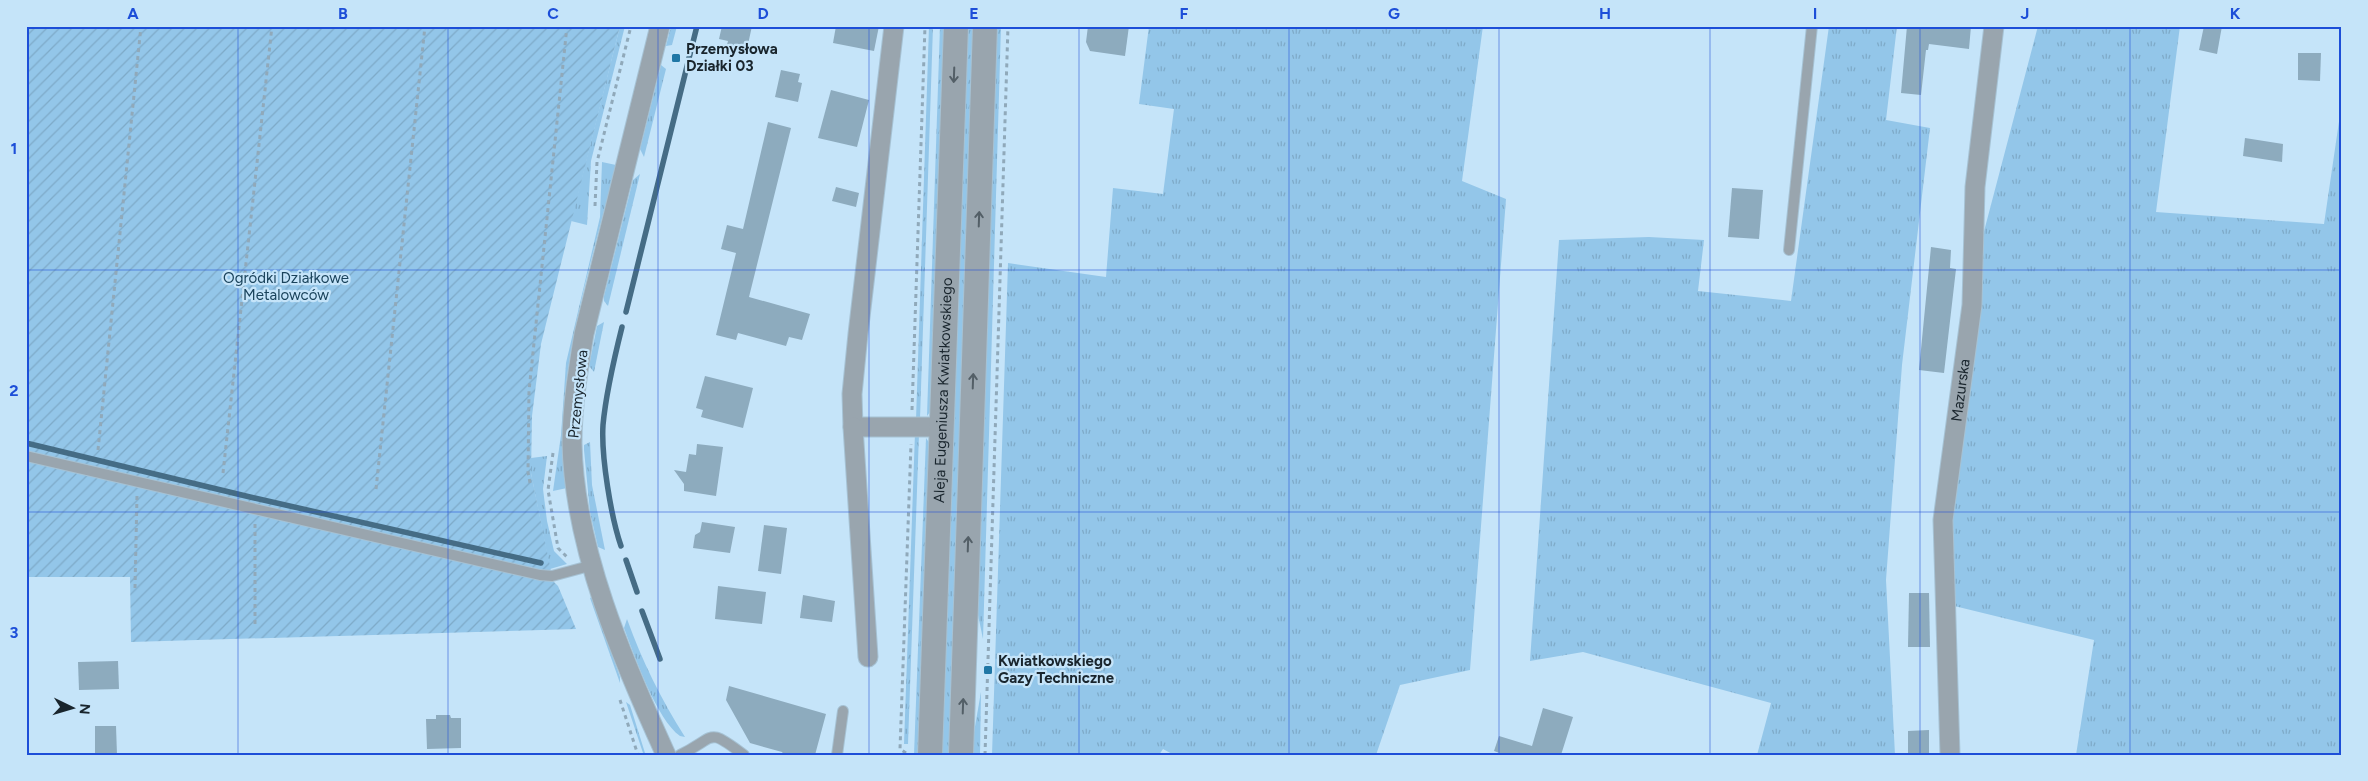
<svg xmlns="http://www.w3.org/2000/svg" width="2368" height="781" viewBox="0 0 2368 781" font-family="Figtree,sans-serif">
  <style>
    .grass { fill: url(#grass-tufts) }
    .garden { fill: url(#garden-furrows) }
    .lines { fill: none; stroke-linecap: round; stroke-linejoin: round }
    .stream { stroke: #456c85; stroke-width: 5.5 }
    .building { fill: #8dabbe }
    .service-casing { stroke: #a6c2d4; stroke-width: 12 }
    .minor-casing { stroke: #a6c2d4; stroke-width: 21 }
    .tertiary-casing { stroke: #a6c2d4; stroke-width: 26 }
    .path { stroke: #90a9ba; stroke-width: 3; stroke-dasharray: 4 4; stroke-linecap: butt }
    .service { stroke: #99a5ae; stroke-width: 10 }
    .minor { stroke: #99a5ae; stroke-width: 19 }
    .tertiary { stroke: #99a5ae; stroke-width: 24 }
    .oneway { stroke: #535f67 }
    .grid { fill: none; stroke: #1d4ed8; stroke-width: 1; stroke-opacity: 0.55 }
    .poi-dot { fill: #1f77a6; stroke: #c5e4f9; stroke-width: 2 }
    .labels { text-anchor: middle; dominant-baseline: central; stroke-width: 4.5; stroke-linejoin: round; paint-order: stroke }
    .poi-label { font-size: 15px; font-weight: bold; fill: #19252d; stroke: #c5e4f9; text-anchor: start }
    .park-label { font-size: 15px; fill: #1a435b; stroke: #c5e4f9 }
    .street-label { font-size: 15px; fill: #19252d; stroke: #c5e4f9 }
    .neatline { fill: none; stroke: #1d4ed8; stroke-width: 2 }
    .grid-label { font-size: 16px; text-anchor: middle; font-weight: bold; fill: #1d4ed8 }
  </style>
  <defs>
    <pattern id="grass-tufts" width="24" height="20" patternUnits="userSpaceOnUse" patternTransform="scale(1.25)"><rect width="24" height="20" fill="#93c6e9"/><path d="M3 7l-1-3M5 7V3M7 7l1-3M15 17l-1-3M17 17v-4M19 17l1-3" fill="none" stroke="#7eaac8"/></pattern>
    <pattern id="garden-furrows" width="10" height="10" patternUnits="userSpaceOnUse" patternTransform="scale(1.25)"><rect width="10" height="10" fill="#93c6e9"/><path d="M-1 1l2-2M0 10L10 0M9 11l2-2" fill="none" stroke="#7eaac8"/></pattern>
  </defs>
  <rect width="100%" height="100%" fill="#c5e4f9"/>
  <g class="grass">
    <path d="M 620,26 L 625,26 L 591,161 L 587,225 L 571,221 Z"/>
    <path d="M 671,26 L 677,26 L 672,45 L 666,46 Z"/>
    <path d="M 929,26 L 933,26 L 920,419 L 916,420 Z"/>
    <path d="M 940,26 L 946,26 L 933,408 L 927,416 Z"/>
    <path d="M 965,26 L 976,26 L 951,755 L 940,755 Z"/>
    <path d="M 995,26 L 1001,26 L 983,639 L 977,610 Z"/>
    <path d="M 1149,26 L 1483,26 L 1462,181 L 1506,199 L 1470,670 L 1400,685 L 1376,755 L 1174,755 L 1163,749 L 1159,755 L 992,755 L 1008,263 L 1106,277 L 1113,188 L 1163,194 L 1174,109 L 1139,104 Z"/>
    <path d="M 1829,26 L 1897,26 L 1886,120 L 1930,128 L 1902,365 L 1886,580 L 1895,755 L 1757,755 L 1771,703 L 1583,652 L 1530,661 L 1559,240 L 1649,237 L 1704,240 L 1698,291 L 1791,301 Z"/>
    <path d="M 2038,26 L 2180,26 L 2156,212 L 2324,224 L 2342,101 L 2342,755 L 2076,755 L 2094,640 L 1938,602 L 1967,296 Z"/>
    <path d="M 661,65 L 666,69 L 644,157 L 640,149 Z"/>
    <path d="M 602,162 L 616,165 C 598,237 575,311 566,385 C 562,419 566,454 567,488 L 553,491 L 561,435 L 566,363 L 600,217 Z"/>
    <path d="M 640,174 L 608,306 L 604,301 L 604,296 L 633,180 Z"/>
    <path d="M 604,322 L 594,372 L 589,366 L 597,326 Z"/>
    <path d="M 915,433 L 919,434 L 908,744 L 904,744 Z"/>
    <path d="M 926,438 L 932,447 L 920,755 L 914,755 Z"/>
    <path d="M 590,442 L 592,485 L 605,550 L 598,547 L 590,512 L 584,450 L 584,445 Z"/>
    <path d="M 547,456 L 543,489 L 547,521 L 554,551 L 567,564 L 550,569 L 531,473 L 531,458 Z"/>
    <path d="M 592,597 L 620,677 L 620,683 L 590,598 Z"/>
    <path d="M 627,619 C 642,661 661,699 685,737 L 680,736 C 657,720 634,655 624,628 Z"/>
    <path d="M 981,692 L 980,755 L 970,755 Z"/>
    <path d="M 626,702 L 630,705 L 645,753 L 643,753 Z"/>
  </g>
  <path class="garden" d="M 26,26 L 620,26 L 541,344 L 532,416 L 531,473 L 553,581 L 558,586 L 576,629 L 131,642 L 130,577 L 26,577 Z"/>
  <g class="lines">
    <g class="stream">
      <path d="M 626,312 L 697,26"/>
      <path d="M 26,443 L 250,497 L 541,563"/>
      <path d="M 621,546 C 611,517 601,456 603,425 C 606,392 614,359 622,327"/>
      <path d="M 626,560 L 637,592"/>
      <path d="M 642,611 L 660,659"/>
    </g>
  </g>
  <g class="building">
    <path d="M 722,26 L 752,26 L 747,49 L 727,45 L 728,41 L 719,39 Z"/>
    <path d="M 836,26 L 879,26 L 874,51 L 833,43 Z"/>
    <path d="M 1088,26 L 1129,26 L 1125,56 L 1090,51 L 1086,42 Z"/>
    <path d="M 1907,26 L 1971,26 L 1969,49 L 1929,44 L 1928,50 L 1926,50 L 1921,95 L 1901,93 Z"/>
    <path d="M 2204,26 L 2222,26 L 2217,54 L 2199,50 Z"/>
    <path d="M 2298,53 L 2321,53 L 2320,81 L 2298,80 Z"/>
    <path d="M 781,70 L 800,74 L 798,82 L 802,83 L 798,102 L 775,97 Z"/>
    <path d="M 831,90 L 869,100 L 857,147 L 818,138 Z"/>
    <path d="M 768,122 L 791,128 L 749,297 L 810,314 L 802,340 L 789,337 L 786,346 L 738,333 L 736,340 L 716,335 L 736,253 L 721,249 L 727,225 L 743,229 Z"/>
    <path d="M 2245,138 L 2283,144 L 2282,162 L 2243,156 Z"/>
    <path d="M 836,187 L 859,193 L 856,207 L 832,201 Z"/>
    <path d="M 1732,188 L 1763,190 L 1759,239 L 1728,237 Z"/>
    <path d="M 1931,247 L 1951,250 L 1950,268 L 1956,269 L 1944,373 L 1919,370 Z"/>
    <path d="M 705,376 L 753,388 L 743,428 L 701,417 L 703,410 L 696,408 Z"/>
    <path d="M 697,444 L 723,447 L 716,496 L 684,491 L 684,484 L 674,470 L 686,472 L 689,454 L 696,455 Z"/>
    <path d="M 702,522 L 735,527 L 730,553 L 693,548 L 695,535 L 700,532 Z"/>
    <path d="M 764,525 L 787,528 L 781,574 L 758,571 Z"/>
    <path d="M 718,586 L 766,592 L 762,624 L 715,619 Z"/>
    <path d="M 1909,593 L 1929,593 L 1930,647 L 1908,647 Z"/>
    <path d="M 803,595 L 835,601 L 832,622 L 800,618 Z"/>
    <path d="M 118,661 L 119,689 L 79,690 L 78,662 Z"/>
    <path d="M 729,686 L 826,714 L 815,755 L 784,755 L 782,752 L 750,743 L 726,700 Z"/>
    <path d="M 1543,708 L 1573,717 L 1561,755 L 1505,755 L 1494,751 L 1499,736 L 1532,746 Z"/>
    <path d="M 436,715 L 450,715 L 451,718 L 461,718 L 461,748 L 427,749 L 426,719 L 436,719 Z"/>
    <path d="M 95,726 L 116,726 L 117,755 L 95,755 Z"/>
    <path d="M 1929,730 L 1929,755 L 1908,755 L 1908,731 Z"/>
  </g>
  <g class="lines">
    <g class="service-casing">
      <g id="service">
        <path d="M 1789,250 L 1812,26"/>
        <path d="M 26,456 L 540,575 L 552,576 L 593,565"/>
        <path d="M 680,755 C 717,737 706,726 744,755"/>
        <path d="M 837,755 L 843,711"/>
      </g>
    </g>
    <g class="minor-casing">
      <g id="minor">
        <path d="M 660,26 L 584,334 C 578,370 572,407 572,443 C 574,548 623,661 666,755"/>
        <path d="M 894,26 L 858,334 L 852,394 L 853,427 L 943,427"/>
        <path d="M 853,427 L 868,657"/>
        <path id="s1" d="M 1950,755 L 1943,520 L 1972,305 L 1975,187 L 1994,26"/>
      </g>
    </g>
    <g class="tertiary-casing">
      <g id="tertiary">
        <path id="s2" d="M 930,755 L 956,26"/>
        <path d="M 961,755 L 985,26"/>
      </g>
    </g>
    <g class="path">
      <path d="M 595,206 L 597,162 L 631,26"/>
      <path d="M 912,410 L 925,26"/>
      <path d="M 98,450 L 141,26"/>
      <path d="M 553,453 L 548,490 L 558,548 L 569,559"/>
      <path d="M 223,473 L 272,26"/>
      <path d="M 530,483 L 528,472 L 529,391 L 567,26"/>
      <path d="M 376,489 L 425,26"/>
      <path d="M 135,588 L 137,495"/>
      <path d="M 255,624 L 255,523"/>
      <path d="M 620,700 L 638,755"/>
      <path d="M 906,753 L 900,749 L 911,444"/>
      <path d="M 985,755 L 1008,26"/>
    </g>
    <use href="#service" class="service"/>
    <use href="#minor" class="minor"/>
    <use href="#tertiary" class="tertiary"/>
  </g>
  <defs><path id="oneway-shaft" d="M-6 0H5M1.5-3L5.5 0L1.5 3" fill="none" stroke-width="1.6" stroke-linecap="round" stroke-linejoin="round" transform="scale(1.25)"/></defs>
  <g class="oneway">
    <use href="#oneway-shaft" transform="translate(954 75) rotate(92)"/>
    <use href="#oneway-shaft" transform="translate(979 219) rotate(-88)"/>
    <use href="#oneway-shaft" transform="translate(973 381) rotate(-88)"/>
    <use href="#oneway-shaft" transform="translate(968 544) rotate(-88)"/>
    <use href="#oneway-shaft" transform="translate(963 706) rotate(-88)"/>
  </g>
  <path class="grid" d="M 238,26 L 238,755M 448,26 L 448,755M 658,26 L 658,755M 869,26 L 869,755M 1079,26 L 1079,755M 1289,26 L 1289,755M 1499,26 L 1499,755M 1710,26 L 1710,755M 1920,26 L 1920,755M 2130,26 L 2130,755M 26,270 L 2342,270M 26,512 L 2342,512"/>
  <g class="poi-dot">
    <rect x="671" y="53" width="10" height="10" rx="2.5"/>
    <rect x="983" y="665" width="10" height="10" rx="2.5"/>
  </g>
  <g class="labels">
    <g class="poi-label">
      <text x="686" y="49">Przemysłowa<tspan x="686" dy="17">Działki 03</tspan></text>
      <text x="998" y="661">Kwiatkowskiego<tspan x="998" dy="17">Gazy Techniczne</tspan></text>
    </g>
    <g class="park-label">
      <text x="286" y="278">Ogródki Działkowe<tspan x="286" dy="17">Metalowców</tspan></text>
    </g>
    <g class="street-label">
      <text stroke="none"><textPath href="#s1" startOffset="366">Mazurska</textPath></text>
      <text stroke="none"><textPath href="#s2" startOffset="365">Aleja Eugeniusza Kwiatkowskiego</textPath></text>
      <text transform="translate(578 394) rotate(-84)">Przemysłowa</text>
    </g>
  </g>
  <rect width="2368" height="781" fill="none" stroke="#c5e4f9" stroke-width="55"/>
  <g transform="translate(72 708) rotate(95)" stroke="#c5e4f9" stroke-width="4" paint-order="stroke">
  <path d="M0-4L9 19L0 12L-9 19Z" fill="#19252d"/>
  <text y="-8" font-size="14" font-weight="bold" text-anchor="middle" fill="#19252d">N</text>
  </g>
  <rect x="28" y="28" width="2312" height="726" class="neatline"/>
  <g class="grid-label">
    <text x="133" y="19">A</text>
    <text x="343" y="19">B</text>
    <text x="553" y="19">C</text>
    <text x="763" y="19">D</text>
    <text x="974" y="19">E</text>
    <text x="1184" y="19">F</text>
    <text x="1394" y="19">G</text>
    <text x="1605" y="19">H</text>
    <text x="1815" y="19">I</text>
    <text x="2025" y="19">J</text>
    <text x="2235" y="19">K</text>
    <text x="14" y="154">1</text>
    <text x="14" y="396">2</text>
    <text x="14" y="638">3</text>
  </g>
</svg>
